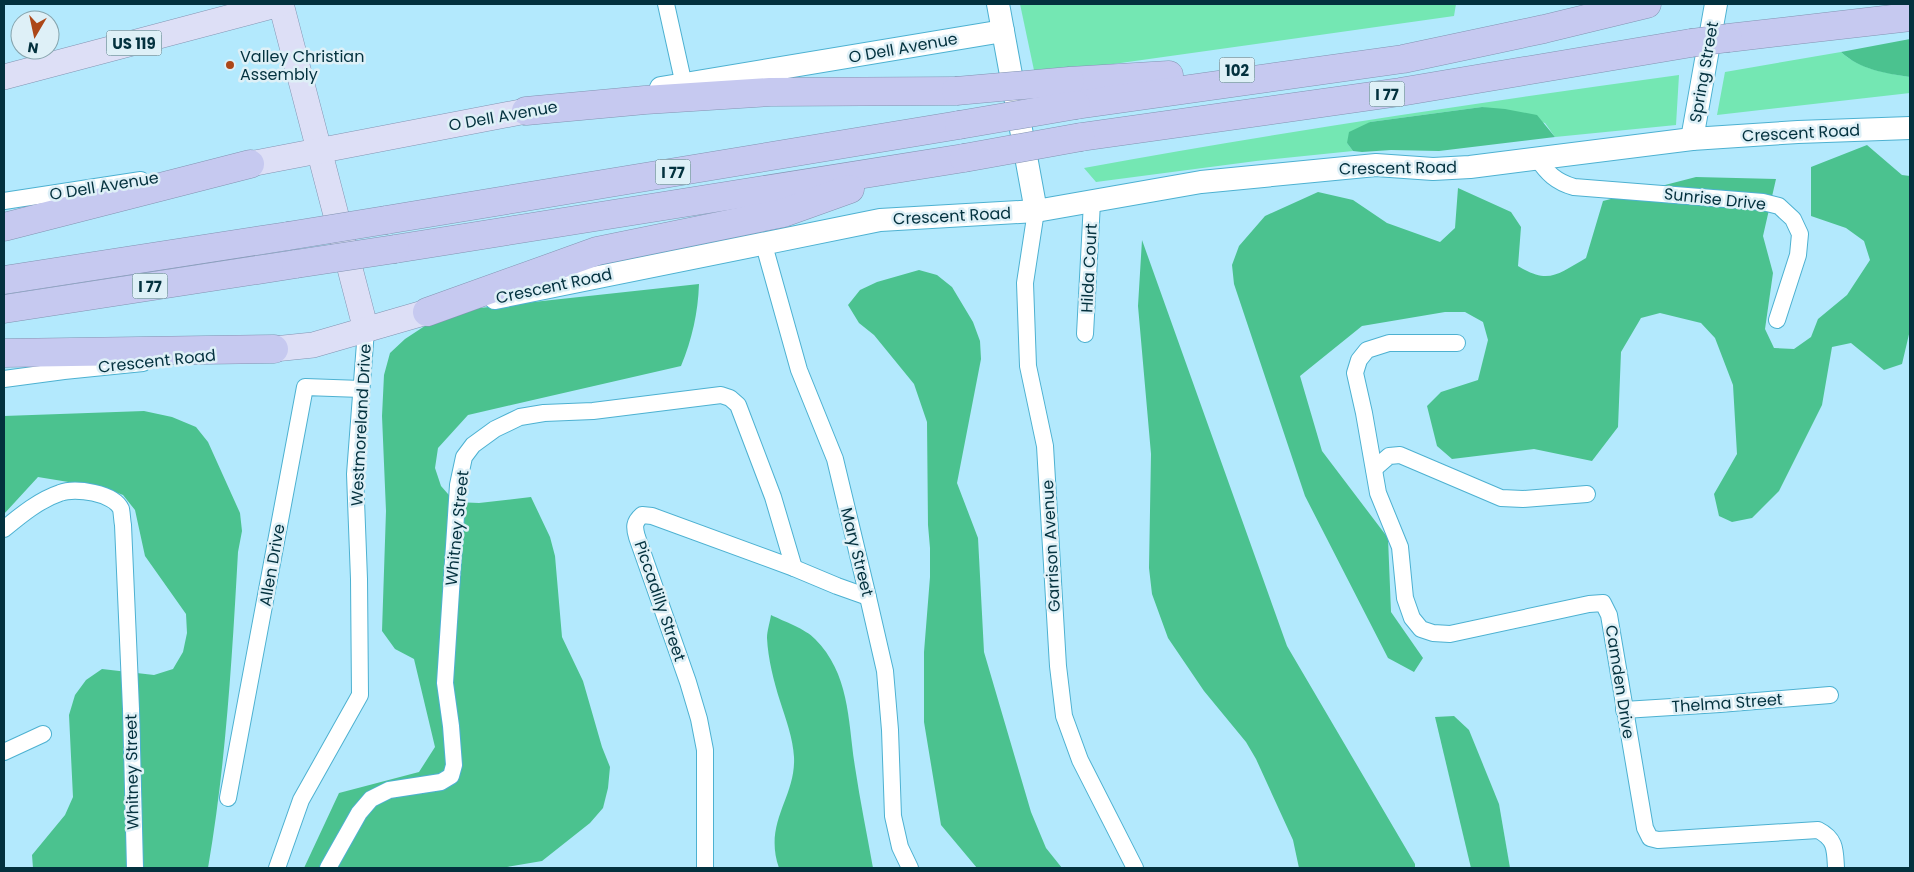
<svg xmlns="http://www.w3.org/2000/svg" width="1914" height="872" viewBox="0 0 1914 872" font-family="Poppins,sans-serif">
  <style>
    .green { fill: #74e7b3 }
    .forest { fill: #4bc28f }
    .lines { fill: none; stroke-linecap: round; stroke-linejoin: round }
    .street-casing { stroke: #4db1d1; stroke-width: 18 }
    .secondary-casing { stroke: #4db1d1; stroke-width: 24 }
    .primary-casing { stroke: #8294b2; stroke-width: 26 }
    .highway-casing { stroke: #8294b2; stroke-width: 29 }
    .street { stroke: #fff; stroke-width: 16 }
    .secondary { stroke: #fff; stroke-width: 22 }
    .primary { stroke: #dddff6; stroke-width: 25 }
    .highway { stroke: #c6c9f0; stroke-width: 28 }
    .highway-bridge-casing { stroke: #8294b2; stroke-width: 29; stroke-linecap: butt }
    .highway-bridge { stroke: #c6c9f0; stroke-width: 28 }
    .poi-dot { fill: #ac4718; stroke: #def0f7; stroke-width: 2 }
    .labels { text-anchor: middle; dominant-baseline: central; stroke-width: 5; stroke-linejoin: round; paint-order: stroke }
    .shield { fill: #def0f7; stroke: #456a76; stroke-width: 1 }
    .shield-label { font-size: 15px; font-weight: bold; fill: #03313e }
    .street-label { font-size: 16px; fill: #03313e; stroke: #def0f7 }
    .poi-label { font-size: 16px; fill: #03313e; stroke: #def0f7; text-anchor: start }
  </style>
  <rect width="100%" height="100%" fill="#b3e9fd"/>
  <g class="green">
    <path d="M 1020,4 L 1456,4 L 1454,16 L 1035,75 Z"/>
    <path d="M 1841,52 C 1859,69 1886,73 1910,77 L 1910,93 L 1717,115 L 1725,72 Z"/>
    <path d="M 1679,75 L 1676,125 L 1555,137 L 1545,123 L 1482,107 L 1370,122 L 1347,143 L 1353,151 L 1256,161 L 1096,182 L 1084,168 C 1282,132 1480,102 1679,75 Z"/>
  </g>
  <g class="forest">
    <path d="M 1910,39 L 1910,77 C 1884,73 1861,70 1841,52 Z"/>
    <path d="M 1482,107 L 1505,109 L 1537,115 L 1555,137 L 1439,151 L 1391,150 L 1362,152 L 1353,151 L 1347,143 L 1349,132 L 1370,122 Z"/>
    <path d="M 1867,145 L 1902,175 L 1910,176 L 1910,330 L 1902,364 L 1884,370 L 1851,343 L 1832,347 L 1822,405 L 1779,491 L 1752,518 L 1732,522 L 1719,516 L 1714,494 L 1737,454 L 1733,385 L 1715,338 L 1701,323 L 1660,313 L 1641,318 L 1621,352 L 1618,427 L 1592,461 L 1534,449 L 1452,459 L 1437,446 L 1427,406 L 1441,392 L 1478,380 L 1488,340 L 1483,322 L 1465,312 L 1445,312 L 1362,326 L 1300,376 L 1322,451 L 1388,538 L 1391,612 L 1423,658 L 1414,672 L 1388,658 L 1305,496 L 1234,284 L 1232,265 L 1239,246 L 1265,216 L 1318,192 L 1353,200 L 1387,223 L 1440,242 L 1455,228 L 1458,188 L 1511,212 L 1521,227 L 1518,266 C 1549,285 1558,274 1586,258 L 1603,201 L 1696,177 L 1776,179 L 1763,236 L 1773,273 L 1765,329 L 1774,348 L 1794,349 L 1811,337 L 1818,319 L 1847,295 L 1870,260 L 1864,241 L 1846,228 L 1811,216 L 1811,167 Z"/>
    <path d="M 1142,240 L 1287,646 L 1415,864 L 1415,868 L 1299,868 L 1293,840 L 1256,759 L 1246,742 L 1204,691 L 1168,638 L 1152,594 L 1149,568 L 1151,454 L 1138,306 Z"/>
    <path d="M 919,270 L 937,275 L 952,287 L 973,322 L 980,341 L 981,359 L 957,483 L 978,538 L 984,652 L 1031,812 L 1046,848 L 1062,868 L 977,868 L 941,825 L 924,722 L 924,652 L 930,577 L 930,548 L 928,525 L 927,422 L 914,384 L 874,335 L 859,323 L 848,305 L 860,290 L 877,282 Z"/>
    <path d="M 699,284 C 698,313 692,339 681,366 L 468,415 L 438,448 L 435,468 L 441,486 L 455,502 L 479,503 L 531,497 L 550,537 L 555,556 L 562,637 L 583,681 L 602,747 L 610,767 L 608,788 L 603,808 L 590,823 L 542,861 L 501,868 L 304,868 L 339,793 L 419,772 L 435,747 L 414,659 L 395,649 L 382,631 L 386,511 L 382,416 L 384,375 L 390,353 L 405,339 L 440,316 L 461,310 Z"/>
    <path d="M 144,411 L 172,417 L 196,427 L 208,442 L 240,513 L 242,531 L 238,552 C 232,659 226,763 208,868 L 33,868 L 32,855 L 65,815 L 73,797 L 69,715 L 75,695 L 86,680 L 102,669 L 154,675 L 173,669 L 183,652 L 187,633 L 186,614 L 145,556 L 135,510 L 123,495 L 105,488 L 38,477 L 4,514 L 4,416 Z"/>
    <path d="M 771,615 C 783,621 806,629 815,639 C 850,674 848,721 855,767 C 860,801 867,834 873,868 L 779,868 C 763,822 796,798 794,757 C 793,738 786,720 780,701 C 774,682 768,659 767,638 C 767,631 770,622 771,615 Z"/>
    <path d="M 1454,716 L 1469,730 L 1499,804 L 1510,868 L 1471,868 L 1435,717 Z"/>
  </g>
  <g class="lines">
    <g class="street-casing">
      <g id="street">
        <path d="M 666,4 L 684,85"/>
        <path d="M 1537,158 C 1547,173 1556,182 1574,187 L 1763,202 L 1779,206 L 1793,219 L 1800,234 L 1798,255 L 1777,320"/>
        <path d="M 4,201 L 141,180"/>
        <path d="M 1036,211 L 1025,283 L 1028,366 L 1045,446 L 1058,666 L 1064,716 L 1080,760 L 1135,868"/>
        <path d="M 764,245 L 799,370 L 835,459 L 868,597 L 885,671 L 890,730 L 893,816 L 900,847 L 910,868"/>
        <path d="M 1085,334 L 1092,202"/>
        <path d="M 1457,343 L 1389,343 L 1367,350 L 1359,360 L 1355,373 L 1364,413 L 1378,493 L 1400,547 L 1405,598 L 1412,618 L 1421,629 L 1433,633 L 1450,634 L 1589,604 L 1603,603 L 1609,615 L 1636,775 L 1645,828 L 1650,838 L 1658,840 L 1818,830 C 1836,839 1835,850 1836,868"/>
        <path d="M 4,379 L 64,371 L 143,363"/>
        <path d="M 1374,469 L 1389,456 L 1400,455 L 1501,498 L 1523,499 L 1587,494"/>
        <path d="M 4,529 C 21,515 39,500 60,493 C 75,487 114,493 121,509 C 122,514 122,520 123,525 L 131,709 L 135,868"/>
        <path d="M 1624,710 L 1720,704 L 1830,695"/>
        <path d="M 4,752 L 43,734"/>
        <path d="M 228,798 L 305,387 L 361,389"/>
        <path d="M 277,868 L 301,800 L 360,695 L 359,579 L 355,474 L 366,330"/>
        <path d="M 328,868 L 359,813 L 371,799 L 389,790 L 441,782 L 451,776 L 454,765 L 451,726 L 445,683 L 458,485 L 464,457 L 473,445 L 495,429 L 520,417 L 544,413 L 593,411 L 721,395 L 730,398 L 738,405 L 773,497 L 794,568"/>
        <path d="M 705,868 L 705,750 L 699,719 L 688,682 L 637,537 C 634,527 634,522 642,515 L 652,516 L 794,568 L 837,586 L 868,597"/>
      </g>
    </g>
    <g class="secondary-casing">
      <g id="secondary">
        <path d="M 998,4 L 1036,211"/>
        <path d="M 661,88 L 1003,31"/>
        <path d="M 1692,139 L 1716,4"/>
        <path d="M 495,298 L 880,220 L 1036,211 L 1201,182 L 1376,165 L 1433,169 L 1470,167 L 1692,139 L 1798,132 L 1910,128"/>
      </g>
    </g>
    <g class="primary-casing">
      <g id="primary">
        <path d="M 281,4 L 366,330"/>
        <path d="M 4,77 L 280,4"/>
        <path d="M 250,164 L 526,111"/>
        <path d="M 274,349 L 313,345 L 427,312"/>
      </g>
    </g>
    <g class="highway-casing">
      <g id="highway">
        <path d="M 1728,38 L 1910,17"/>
        <path d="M 1070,81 L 1169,75"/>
        <path d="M 1076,105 L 1403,59 L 1544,29 L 1647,4"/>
        <path d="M 526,111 L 645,100 L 770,92 L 956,91"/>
        <path d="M 1081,137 L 1400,92 L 1691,43"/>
        <path d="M 386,220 L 959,125"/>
        <path d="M 4,227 L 250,164"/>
        <path d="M 395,249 L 964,158"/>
        <path d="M 4,280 L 288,236"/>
        <path d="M 4,309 L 296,264"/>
        <path d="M 427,312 L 597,251 L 783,213 L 850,189"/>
        <path d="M 4,353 L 274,349"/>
      </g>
    </g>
    <use href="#street" class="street"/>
    <use href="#secondary" class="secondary"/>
    <use href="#primary" class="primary"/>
    <use href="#highway" class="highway"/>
    <g class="highway-bridge-casing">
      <g id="highway-bridge">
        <path d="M 1691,43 L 1728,38"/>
        <path d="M 956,91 L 1070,81"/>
        <path d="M 959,125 L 1076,105"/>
        <path d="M 964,158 L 1081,137"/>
        <path d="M 288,236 L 386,220"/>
        <path d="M 296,264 L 395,249"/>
      </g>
    </g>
    <use href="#highway-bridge" class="highway-bridge"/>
  </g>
  <circle class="poi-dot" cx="230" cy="65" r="5"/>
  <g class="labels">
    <g class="shield">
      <rect x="106.5" y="30.5" width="55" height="25" rx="4"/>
      <rect x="1219.5" y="57.5" width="35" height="25" rx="4"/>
      <rect x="1369.5" y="81.5" width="35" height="25" rx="4"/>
      <rect x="655.5" y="159.5" width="35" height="25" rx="4"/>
      <rect x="132.5" y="273.5" width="35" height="25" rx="4"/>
    </g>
    <g class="shield-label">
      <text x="134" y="43">US 119</text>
      <text x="1237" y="70">102</text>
      <text x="1387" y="94">I 77</text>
      <text x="673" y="172">I 77</text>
      <text x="150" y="286">I 77</text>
    </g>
    <g class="street-label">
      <text transform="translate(903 48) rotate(-10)">O Dell Avenue</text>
      <text transform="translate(1704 72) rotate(-80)">Spring Street</text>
      <text transform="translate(503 116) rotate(-10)">O Dell Avenue</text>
      <text transform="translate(1801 133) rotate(-3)">Crescent Road</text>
      <text transform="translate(1398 168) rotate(-1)">Crescent Road</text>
      <text transform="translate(104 186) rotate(-9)">O Dell Avenue</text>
      <text transform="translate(1715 199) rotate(6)">Sunrise Drive</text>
      <text transform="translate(952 216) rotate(-3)">Crescent Road</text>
      <text transform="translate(1089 268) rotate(-87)">Hilda Court</text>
      <text transform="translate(554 286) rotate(-12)">Crescent Road</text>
      <text transform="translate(157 361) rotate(-6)">Crescent Road</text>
      <text transform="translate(361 425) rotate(-87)">Westmoreland Drive</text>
      <text transform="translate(457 528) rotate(-84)">Whitney Street</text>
      <text transform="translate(1051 546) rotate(-93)">Garrison Avenue</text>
      <text transform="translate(857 552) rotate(76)">Mary Street</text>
      <text transform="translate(272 565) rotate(-80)">Allen Drive</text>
      <text transform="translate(660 601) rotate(71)">Piccadilly Street</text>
      <text transform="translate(1620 682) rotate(81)">Camden Drive</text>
      <text transform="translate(1727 703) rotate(-4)">Thelma Street</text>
      <text transform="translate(132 772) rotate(-91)">Whitney Street</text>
    </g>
    <g class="poi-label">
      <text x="240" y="56">Valley Christian<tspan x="240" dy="18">Assembly</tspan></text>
    </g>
  </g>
  <rect width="1914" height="872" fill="none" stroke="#03313e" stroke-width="10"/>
  <g transform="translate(35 35) rotate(189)"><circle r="24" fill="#def0f7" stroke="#86a4ad"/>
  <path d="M0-4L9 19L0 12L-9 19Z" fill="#ac4718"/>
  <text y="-8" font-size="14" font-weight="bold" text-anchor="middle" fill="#03313e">N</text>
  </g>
</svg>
